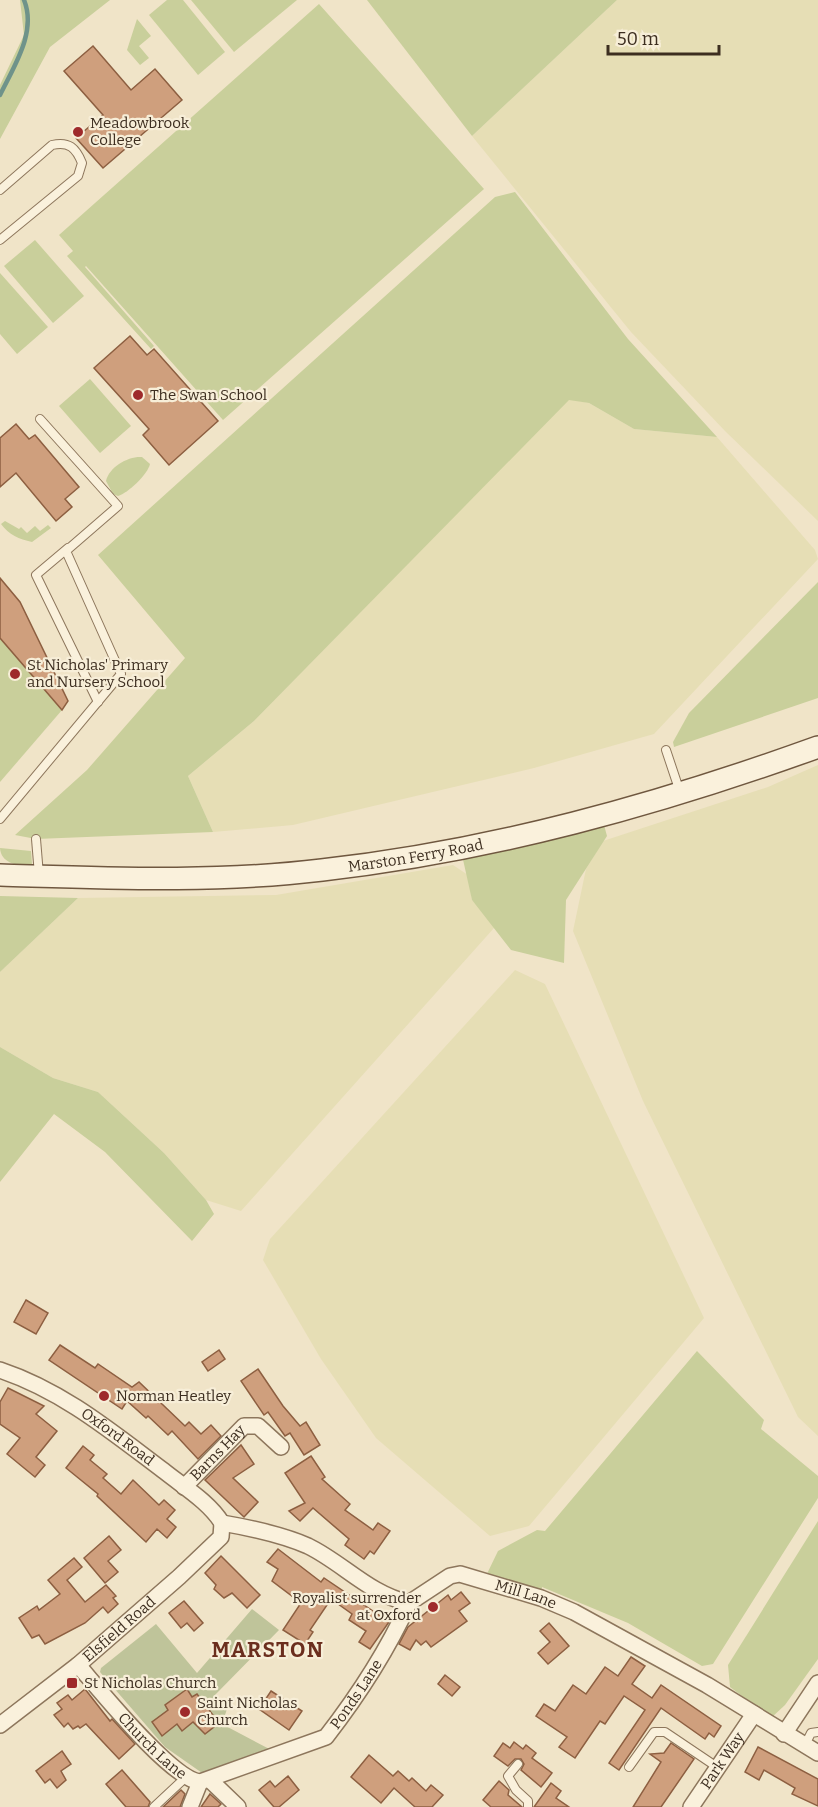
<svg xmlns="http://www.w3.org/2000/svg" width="818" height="1807" viewBox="0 0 818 1807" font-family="Bitter,serif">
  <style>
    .farmland { fill: #e6deb5 }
    .green { fill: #c9cf9b }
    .cemetery { fill: #bfc49a }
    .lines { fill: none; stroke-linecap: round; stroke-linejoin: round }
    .stream { stroke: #6f938a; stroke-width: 4.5 }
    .building { fill: #cf9f7d; stroke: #8d5f41; stroke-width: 1.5 }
    .lane-casing { stroke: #8d765c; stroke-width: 10 }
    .street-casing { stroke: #8d765c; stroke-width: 18 }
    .secondary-casing { stroke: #6f573f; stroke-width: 24 }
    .lane { stroke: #faf1dc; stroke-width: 8 }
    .street { stroke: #faf1dc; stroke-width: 15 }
    .secondary { stroke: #faf1dc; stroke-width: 21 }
    .poi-dot { fill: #9e2a2b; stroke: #f7eed8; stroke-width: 2 }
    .labels { text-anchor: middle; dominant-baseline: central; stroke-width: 4.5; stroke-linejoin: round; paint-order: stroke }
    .poi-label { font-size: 15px; fill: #3d2e20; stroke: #f7eed8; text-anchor: start }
    .street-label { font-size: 15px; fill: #3d2e20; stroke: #f7eed8 }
    .district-label { font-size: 21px; font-weight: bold; letter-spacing: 1.5px; fill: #6b2e1e; stroke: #f7eed8 }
  </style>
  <rect width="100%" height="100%" fill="#f0e4c8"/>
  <g class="farmland">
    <path d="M 617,0 L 818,0 L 818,521 L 725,431 L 631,332 L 472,136 Z"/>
    <path d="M 569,399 L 589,403 L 634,429 L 717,437 L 815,550 L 818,559 L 654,734 L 534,768 L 293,825 L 213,832 L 188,776 L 254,721 Z"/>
    <path d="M 818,765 L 818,1436 L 798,1417 L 643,1101 L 573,931 L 586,869 L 603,841 L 768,787 Z"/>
    <path d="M 453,865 L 468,875 L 472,900 L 494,924 L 494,928 L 241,1211 L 206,1200 L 164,1153 L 98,1092 L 53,1078 L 0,1047 L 0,972 L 78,898 L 276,895 Z"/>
    <path d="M 515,970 L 545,984 L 704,1318 L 529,1526 L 490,1536 L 376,1438 L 321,1359 L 263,1260 L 270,1239 Z"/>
  </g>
  <g class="green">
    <path d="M 20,0 L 110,0 L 50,47 L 0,139 L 0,85 L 24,35 Z"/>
    <path d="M 167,0 L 183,0 L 225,52 L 198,75 L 149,15 Z"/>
    <path d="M 191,0 L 297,0 L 234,52 Z"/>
    <path d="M 367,0 L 617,0 L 472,136 Z"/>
    <path d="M 319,4 L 484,189 L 223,420 L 86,266 L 85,267 L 154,346 L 151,349 L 67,256 L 73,251 L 59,235 Z"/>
    <path d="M 137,19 L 151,36 L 139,46 L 149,58 L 140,65 L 127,50 Z"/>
    <path d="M 515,192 L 628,339 L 717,437 L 634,429 L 589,403 L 569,400 L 254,721 L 188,776 L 213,832 L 36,839 L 15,835 L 87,770 L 185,658 L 98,555 L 495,197 Z"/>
    <path d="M 35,240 L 84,296 L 53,323 L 4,266 Z"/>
    <path d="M 0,273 L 48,327 L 17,354 L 0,334 Z"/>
    <path d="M 90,379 L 131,426 L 100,453 L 59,406 Z"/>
    <path d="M 142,457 L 150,464 C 148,474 128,493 118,496 L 113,494 L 106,481 C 109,467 128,456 142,457 Z"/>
    <path d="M 5,521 L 19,529 L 21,527 L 27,533 L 35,526 L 40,531 L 48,525 L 51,528 L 32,542 C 19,539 9,535 1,524 Z"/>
    <path d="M 818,582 L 818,698 L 674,747 L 673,742 L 689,713 Z"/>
    <path d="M 0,638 L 62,710 L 0,782 Z"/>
    <path d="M 604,825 L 607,836 L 566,900 L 564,963 L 511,950 L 472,900 L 462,855 Z"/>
    <path d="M 0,848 L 31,851 L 32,864 L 29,867 C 16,865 1,863 0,848 Z"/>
    <path d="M 0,896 L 78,898 L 0,972 Z"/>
    <path d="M 0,1047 L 53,1078 L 98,1092 L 164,1153 L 206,1200 L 214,1214 L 192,1241 L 105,1152 L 54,1114 L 0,1182 Z"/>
    <path d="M 697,1351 L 764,1420 L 761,1429 L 818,1476 L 818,1498 L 713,1664 L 702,1666 L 628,1623 L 542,1587 L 541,1598 L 484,1580 L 498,1551 L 537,1530 L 545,1531 Z"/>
    <path d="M 818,1521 L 818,1659 L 785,1705 L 771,1718 L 730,1687 L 728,1665 Z"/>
  </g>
  <path class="cemetery" d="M 252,1609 L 279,1630 L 215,1695 L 227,1709 L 222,1724 L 275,1752 L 205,1775 L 165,1747 L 100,1672 L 101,1668 L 156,1624 L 197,1673 Z"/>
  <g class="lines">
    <path class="stream" d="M 0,95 C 14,66 37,32 24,0"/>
  </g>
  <g class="building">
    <path d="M 93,46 L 131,90 L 155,69 L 182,100 L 103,168 L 76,138 L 103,115 L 64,71 Z"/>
    <path d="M 130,336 L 147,355 L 154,349 L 218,421 L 169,465 L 143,435 L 149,429 L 94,368 Z"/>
    <path d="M 16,424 L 29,439 L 35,435 L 79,487 L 65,499 L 72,507 L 56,521 L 16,473 L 0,487 L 0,438 Z"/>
    <path d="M 0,578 L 20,602 L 68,701 L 62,710 L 0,638 Z"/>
    <path d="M 26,1300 L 48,1313 L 36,1334 L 14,1322 Z"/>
    <path d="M 60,1345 L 95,1368 L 98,1364 L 132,1387 L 139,1382 L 185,1426 L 189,1422 L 201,1434 L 211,1425 L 221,1436 L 198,1459 L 172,1431 L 168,1435 L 148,1416 L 146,1418 L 127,1401 L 122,1409 L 49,1360 Z"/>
    <path d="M 219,1350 L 225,1359 L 208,1371 L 202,1362 Z"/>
    <path d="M 258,1369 L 283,1406 L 300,1426 L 306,1422 L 320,1445 L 304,1455 L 290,1433 L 285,1436 L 268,1412 L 264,1415 L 241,1381 Z"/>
    <path d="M 8,1388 L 44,1406 L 36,1414 L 57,1431 L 36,1457 L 45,1465 L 35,1477 L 7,1454 L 20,1438 L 0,1424 L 0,1402 Z"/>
    <path d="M 241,1445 L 254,1464 L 233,1478 L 258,1502 L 244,1517 L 205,1480 Z"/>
    <path d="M 83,1446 L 94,1455 L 90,1460 L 107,1474 L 103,1478 L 121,1494 L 133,1480 L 159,1505 L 164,1500 L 175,1510 L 167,1519 L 176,1527 L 167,1538 L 157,1529 L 146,1542 L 97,1496 L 98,1494 L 66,1468 Z"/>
    <path d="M 311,1456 L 325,1477 L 322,1479 L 350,1504 L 345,1510 L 373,1530 L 378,1523 L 390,1531 L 374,1554 L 370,1551 L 364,1559 L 345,1545 L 349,1539 L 313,1508 L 300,1521 L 289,1511 L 305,1503 L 285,1473 Z"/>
    <path d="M 109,1536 L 121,1550 L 108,1561 L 118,1572 L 105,1583 L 84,1558 Z"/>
    <path d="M 278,1549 L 321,1582 L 324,1578 L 389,1622 L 370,1649 L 359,1642 L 366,1631 L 349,1620 L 352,1614 L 331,1599 L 310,1630 L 313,1632 L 305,1644 L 283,1630 L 301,1603 L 272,1581 L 278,1569 L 267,1562 Z"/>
    <path d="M 221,1556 L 260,1595 L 247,1608 L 232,1593 L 224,1598 L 214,1589 L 216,1585 L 205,1573 Z"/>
    <path d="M 74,1558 L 82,1567 L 67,1580 L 85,1602 L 106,1585 L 116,1596 L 113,1598 L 118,1604 L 108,1613 L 103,1607 L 85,1623 L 45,1644 L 39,1635 L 32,1638 L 19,1618 L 37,1606 L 39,1610 L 60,1594 L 48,1580 Z"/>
    <path d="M 461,1592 L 470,1603 L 459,1611 L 467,1621 L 431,1647 L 426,1641 L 421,1645 L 416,1640 L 410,1650 L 399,1644 L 408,1627 L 448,1595 L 451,1600 Z"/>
    <path d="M 184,1601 L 203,1623 L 194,1631 L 187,1623 L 181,1628 L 169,1613 Z"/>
    <path d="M 549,1623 L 569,1646 L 548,1664 L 538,1653 L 550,1642 L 540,1631 Z"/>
    <path d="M 631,1657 L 645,1666 L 632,1684 L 652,1698 L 661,1685 L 721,1726 L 714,1737 L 709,1733 L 705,1739 L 661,1708 L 619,1770 L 609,1763 L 645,1710 L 624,1696 L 605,1724 L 600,1721 L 575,1758 L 559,1747 L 567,1737 L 536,1716 L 544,1704 L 555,1711 L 573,1685 L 586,1694 L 605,1667 L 618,1676 Z"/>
    <path d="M 445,1675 L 460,1687 L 452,1696 L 438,1684 Z"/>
    <path d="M 85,1689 L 110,1721 L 112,1719 L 135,1744 L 119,1759 L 86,1724 L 80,1728 L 78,1726 L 73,1729 L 68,1723 L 64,1727 L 54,1715 L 62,1709 L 57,1703 L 68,1695 L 72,1700 Z"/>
    <path d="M 187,1689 L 192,1697 L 197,1694 L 219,1723 L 205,1734 L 193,1722 L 182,1731 L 177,1724 L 162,1736 L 152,1722 L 168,1710 L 165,1705 Z"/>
    <path d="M 271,1691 L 302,1711 L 289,1730 L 259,1709 Z"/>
    <path d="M 514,1742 L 523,1749 L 526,1745 L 536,1753 L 532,1758 L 552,1773 L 541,1787 L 521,1770 L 524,1764 L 521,1759 L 515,1759 L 508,1766 L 494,1756 L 503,1743 L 510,1748 Z"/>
    <path d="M 671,1743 L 694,1759 L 661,1807 L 633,1807 L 661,1762 L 650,1754 L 664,1753 Z"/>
    <path d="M 758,1747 L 818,1779 L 818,1806 L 792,1794 L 795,1788 L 764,1770 L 759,1780 L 745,1772 Z"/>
    <path d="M 62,1751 L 71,1764 L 61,1771 L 66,1780 L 57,1788 L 50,1779 L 45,1783 L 36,1771 Z"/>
    <path d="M 369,1755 L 393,1776 L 398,1771 L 409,1781 L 412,1778 L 426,1791 L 431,1785 L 443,1795 L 432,1807 L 415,1807 L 394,1788 L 381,1803 L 351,1777 Z"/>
    <path d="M 122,1770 L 150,1802 L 148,1807 L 126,1807 L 106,1784 Z"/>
    <path d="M 288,1776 L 299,1790 L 279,1807 L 274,1807 L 259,1790 L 270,1781 L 275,1787 Z"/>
    <path d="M 499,1781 L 509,1790 L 508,1795 L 522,1807 L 491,1807 L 483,1800 Z"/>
    <path d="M 551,1783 L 561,1791 L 556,1798 L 569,1807 L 534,1807 Z"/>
    <path d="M 181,1790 L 185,1794 L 180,1807 L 163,1807 Z"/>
    <path d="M 210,1794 L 221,1804 L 218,1807 L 201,1807 Z"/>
  </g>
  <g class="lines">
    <g class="lane-casing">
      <g id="lane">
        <path d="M 0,190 L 52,145 C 69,141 76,148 82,163 L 78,176 L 0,240"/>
        <path d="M 68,548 L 36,575 L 98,702"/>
        <path d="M 666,750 L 680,792"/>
        <path d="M 0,819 L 121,674 L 66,551 L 118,506 L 40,419"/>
        <path d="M 36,839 L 39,875"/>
        <path d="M 805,1745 L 811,1733 L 818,1732"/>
        <path d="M 518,1764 L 508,1776 L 516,1790 L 528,1801 L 528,1807"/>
        <path d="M 629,1767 L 654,1732 L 665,1732 L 717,1767"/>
        <path d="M 154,1807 L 186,1777"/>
      </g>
    </g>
    <g class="street-casing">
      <g id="street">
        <path id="s1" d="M 0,1370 C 63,1391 112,1432 164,1471 C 184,1487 209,1502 222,1523"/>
        <path id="s2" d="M 184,1487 L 244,1426 L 258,1426 L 281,1447"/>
        <path id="s3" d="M 222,1523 C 251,1528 281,1534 308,1546 C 343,1563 369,1594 409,1603 L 450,1576 L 460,1574 L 541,1598 L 574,1612 L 707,1685 L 818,1753"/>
        <path id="s4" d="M 78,1665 C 99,1689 171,1779 200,1782 L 326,1737 C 357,1697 388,1649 409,1603"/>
        <path id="s5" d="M 0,1725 L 78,1665 L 179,1577 L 221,1537 L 222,1523"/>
        <path d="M 784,1734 L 818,1683"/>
        <path d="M 210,1780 L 238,1807"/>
        <path d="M 190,1807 L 200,1782"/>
        <path id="s6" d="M 691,1807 L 754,1714"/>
      </g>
    </g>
    <g class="secondary-casing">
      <g id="secondary">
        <path id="s7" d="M 0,875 C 107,878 215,883 322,870 C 492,851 657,805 818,747"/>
      </g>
    </g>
    <use href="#lane" class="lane"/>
    <use href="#street" class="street"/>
    <use href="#secondary" class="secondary"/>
  </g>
  <g class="poi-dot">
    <circle cx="78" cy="132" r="6"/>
    <circle cx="138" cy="395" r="6"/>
    <circle cx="15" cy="674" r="6"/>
    <circle cx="104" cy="1396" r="6"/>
    <circle cx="433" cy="1607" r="6"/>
    <rect x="66" y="1677" width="12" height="12" rx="3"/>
    <circle cx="185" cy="1712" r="6"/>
  </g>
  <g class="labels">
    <g class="poi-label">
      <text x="90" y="123">Meadowbrook<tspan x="90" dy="17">College</tspan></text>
      <text x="150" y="395">The Swan School</text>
      <text x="27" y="665">St Nicholas' Primary<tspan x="27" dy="17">and Nursery School</tspan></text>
      <text x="116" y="1396">Norman Heatley</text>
      <text x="421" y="1598" text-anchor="end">Royalist surrender<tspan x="421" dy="17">at Oxford</tspan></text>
      <text x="84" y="1683">St Nicholas Church</text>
      <text x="197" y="1703">Saint Nicholas<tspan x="197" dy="17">Church</tspan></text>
    </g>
    <g class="street-label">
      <text stroke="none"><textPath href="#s7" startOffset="417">Marston Ferry Road</textPath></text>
      <text stroke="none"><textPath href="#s1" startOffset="136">Oxford Road</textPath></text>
      <text stroke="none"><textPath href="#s2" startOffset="48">Barns Hay</textPath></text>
      <text stroke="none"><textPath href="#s3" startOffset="334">Mill Lane</textPath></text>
      <text stroke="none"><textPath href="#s5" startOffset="153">Elsfield Road</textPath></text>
      <text stroke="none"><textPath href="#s4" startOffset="357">Ponds Lane</textPath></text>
      <text stroke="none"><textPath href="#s4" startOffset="110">Church Lane</textPath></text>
      <text stroke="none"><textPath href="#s6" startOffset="56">Park Way</textPath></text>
    </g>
    <g class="district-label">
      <text x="268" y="1650">MARSTON</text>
    </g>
  </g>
  <path d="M608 45v9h111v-9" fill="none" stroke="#3d2e20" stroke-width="3"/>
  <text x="617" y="45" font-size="18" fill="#3d2e20" stroke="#f7eed8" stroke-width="4.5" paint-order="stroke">50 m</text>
</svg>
